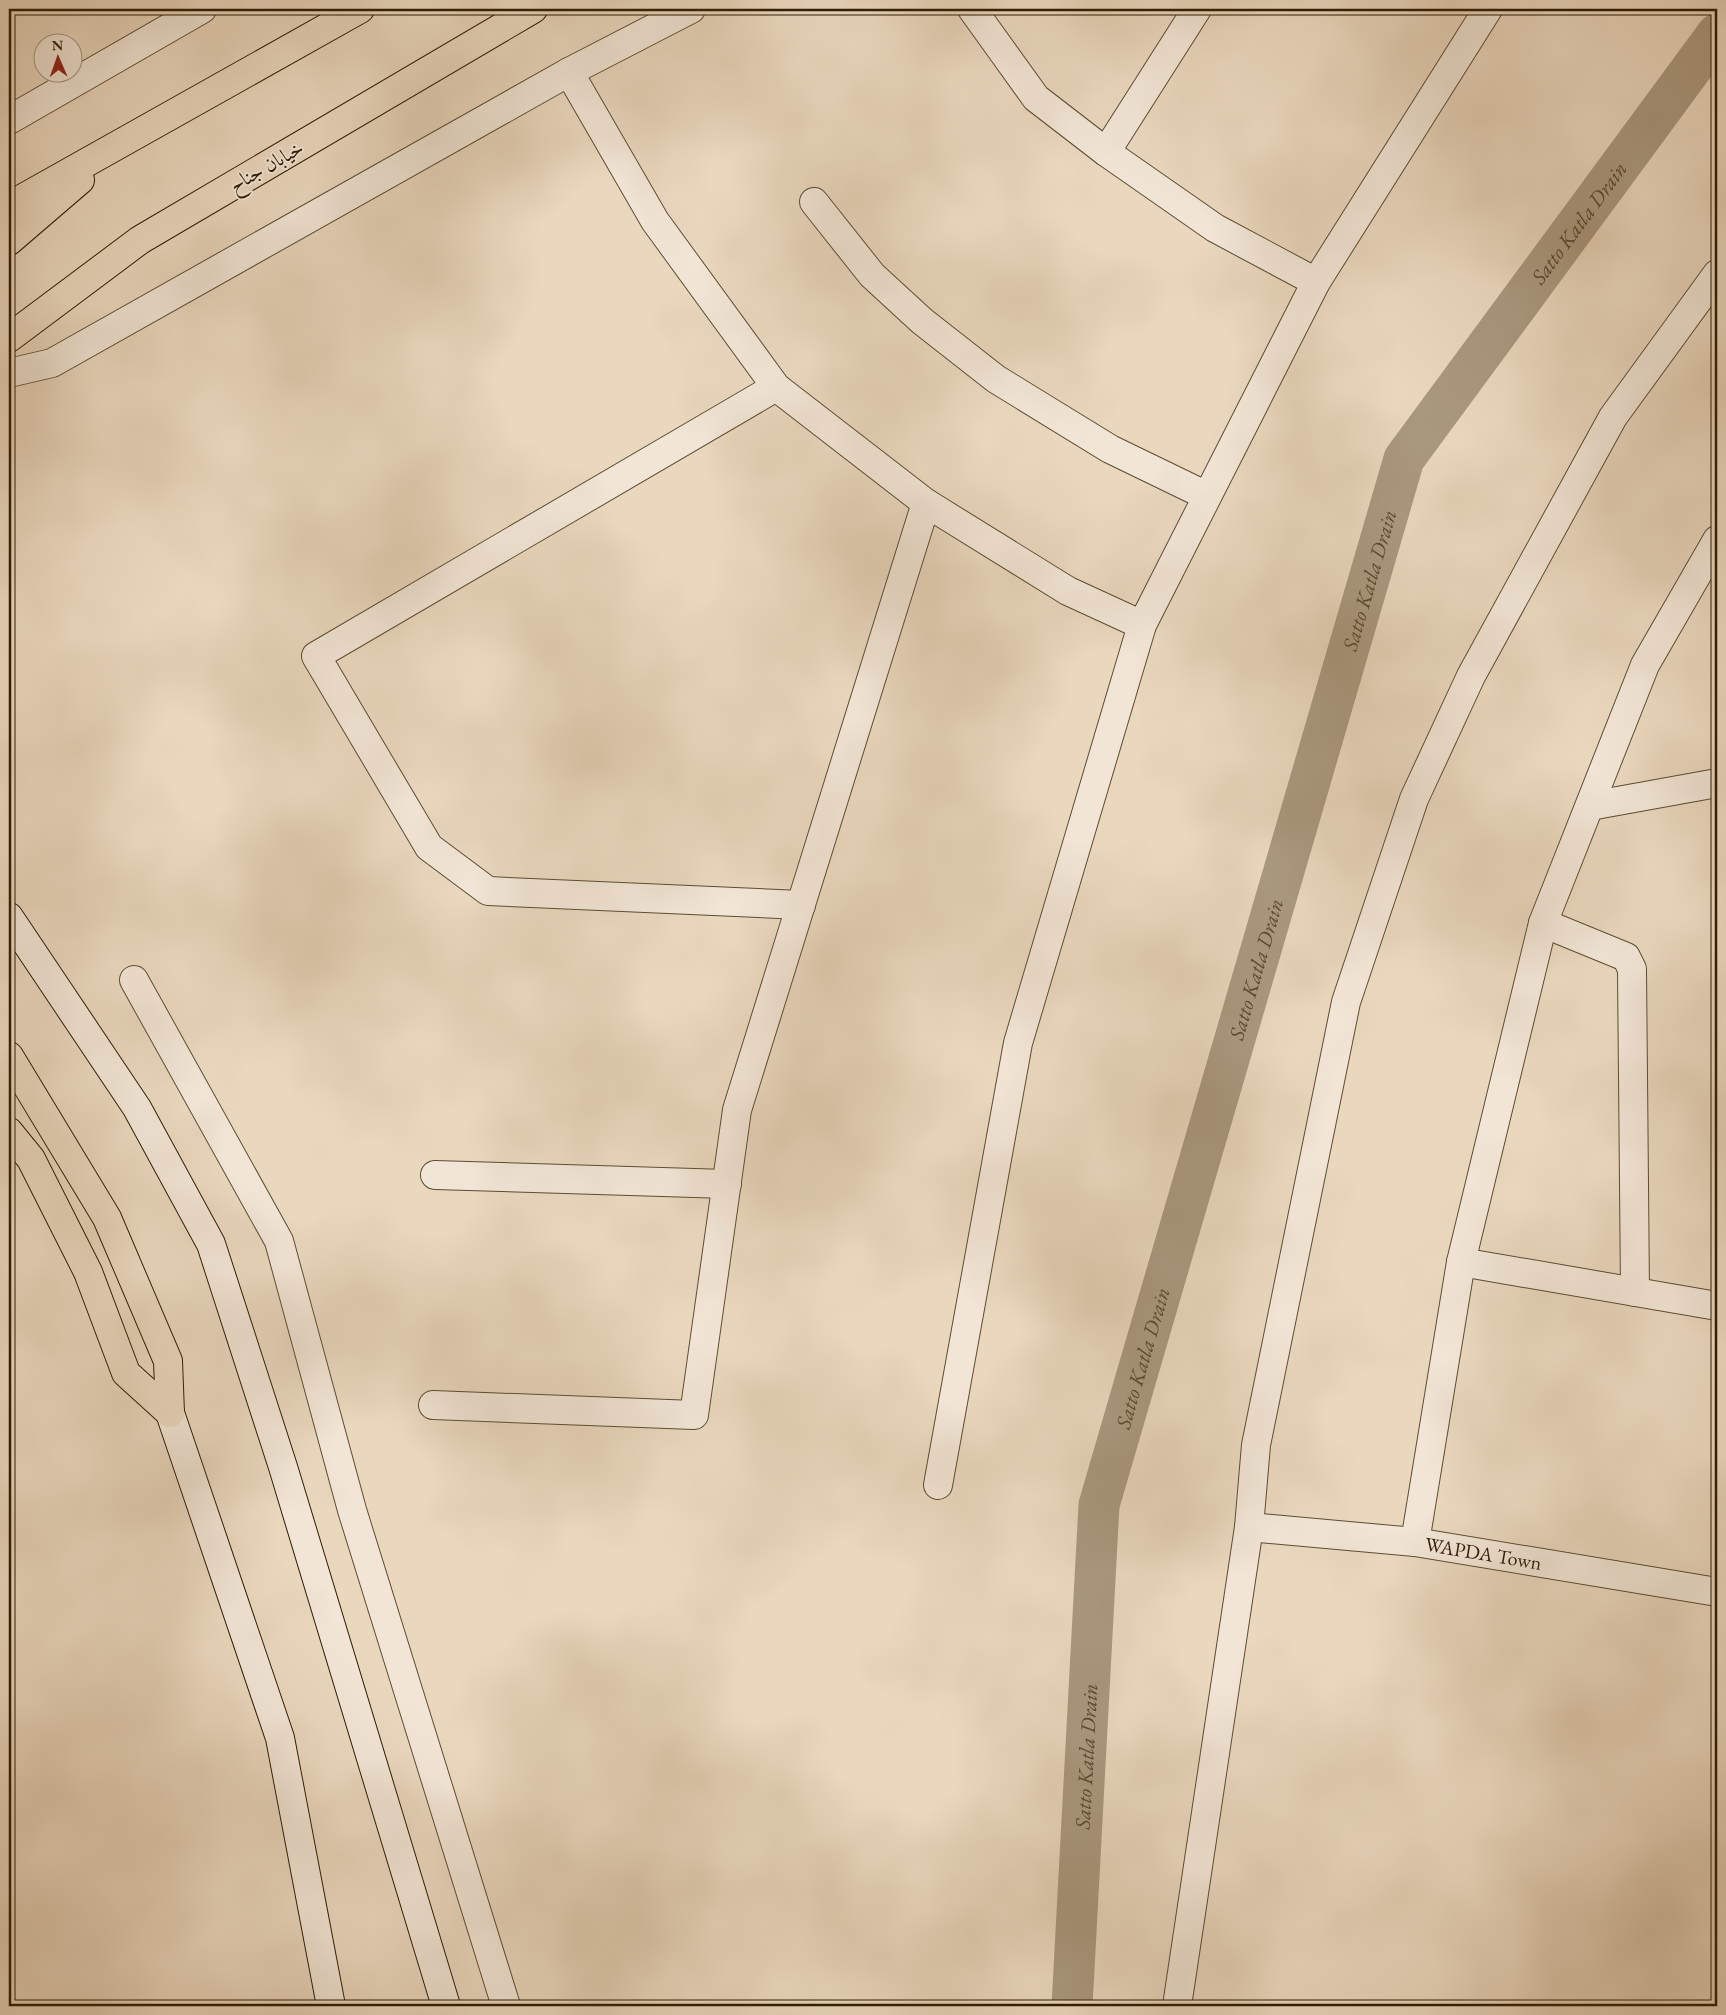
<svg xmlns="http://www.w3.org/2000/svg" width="1726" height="2015" viewBox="0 0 1726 2015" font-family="'EB Garamond',Amiri,serif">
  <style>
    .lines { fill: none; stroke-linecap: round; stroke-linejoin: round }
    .canal { stroke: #aa987f; stroke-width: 41 }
    .minor-casing { stroke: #5e4c32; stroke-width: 30 }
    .secondary-casing { stroke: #2f1d04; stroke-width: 30 }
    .primary-casing { stroke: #2f1d04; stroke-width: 30 }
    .minor { stroke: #f1e5d5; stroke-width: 28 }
    .secondary { stroke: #f1e5d5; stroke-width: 28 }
    .primary { stroke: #ead7be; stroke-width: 28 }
    .labels { text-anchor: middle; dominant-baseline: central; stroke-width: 4; stroke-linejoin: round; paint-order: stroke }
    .street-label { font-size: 20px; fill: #2f1d04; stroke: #f1e5d5 }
    .water-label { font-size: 21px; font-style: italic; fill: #5a482f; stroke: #f1e5d5 }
  </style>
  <rect width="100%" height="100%" fill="#ead7be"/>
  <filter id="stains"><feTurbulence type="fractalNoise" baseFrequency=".004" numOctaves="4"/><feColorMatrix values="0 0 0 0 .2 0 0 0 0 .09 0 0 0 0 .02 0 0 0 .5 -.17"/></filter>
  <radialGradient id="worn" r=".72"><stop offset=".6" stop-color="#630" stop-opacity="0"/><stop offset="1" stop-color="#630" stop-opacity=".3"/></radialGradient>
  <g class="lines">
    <path class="canal" id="s1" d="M 1072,2006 L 1099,1505 L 1404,459 L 1717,34"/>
    <g class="minor-casing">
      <g id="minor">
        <path d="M 972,9 L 1036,98 L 1106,152 L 1215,228 L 1316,282"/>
        <path d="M 569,72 L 655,221 L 776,387 L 926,503 L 1068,591 L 1142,625"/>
        <path d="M 9,120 L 202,9"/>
        <path d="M 1106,152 L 1197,9"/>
        <path d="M 814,202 L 872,275 L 922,321 L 996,379 L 1110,449 L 1207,496"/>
        <path d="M 9,373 L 52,363 L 569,72 L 691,9"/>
        <path d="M 776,387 L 316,656 L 429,847 L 488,891 L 801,905"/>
        <path d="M 1590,806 L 1717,783"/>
        <path d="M 1543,923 L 1626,957 L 1632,969 L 1635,1292"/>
        <path d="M 134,980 L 279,1241 L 352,1510 L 506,2006"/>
        <path d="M 435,1175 L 727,1184"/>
        <path d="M 1461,1262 L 1717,1306"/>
        <path d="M 433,1405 L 694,1415 L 737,1110 L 926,503"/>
        <path d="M 938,1485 L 1018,1043 L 1142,625 L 1316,282 L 1488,9"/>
        <path id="s2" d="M 1249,1527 L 1415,1542 L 1717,1592"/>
        <path d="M 1415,1542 L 1461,1262 L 1543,923 L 1645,665 L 1717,540"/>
        <path d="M 1177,2006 L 1249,1527 L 1256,1445 L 1346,1002 L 1414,799 L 1471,676 L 1613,417 L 1717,274"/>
      </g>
    </g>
    <g class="secondary-casing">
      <g id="secondary">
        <path d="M 9,917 L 137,1108 L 211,1244 L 283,1467 L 446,2006"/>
        <path d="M 170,1413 L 280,1738 L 331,2006"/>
      </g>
    </g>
    <g class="primary-casing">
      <g id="primary">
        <path d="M 9,206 L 360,9"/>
        <path d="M 9,241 L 80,180"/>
        <path d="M 9,338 L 140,240 L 533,9"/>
        <path d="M 9,1056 L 107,1218 L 168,1361 L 170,1413"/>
        <path d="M 9,1132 L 31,1159 L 88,1272 L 126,1373 L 170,1413"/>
      </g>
    </g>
    <use href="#minor" class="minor"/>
    <use href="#secondary" class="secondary"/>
    <use href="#primary" class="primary"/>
  </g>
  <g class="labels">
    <g class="street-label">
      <text transform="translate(266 166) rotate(-30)">خیابان جناح</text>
      <text stroke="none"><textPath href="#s2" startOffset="236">WAPDA Town</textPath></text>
    </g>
    <g class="water-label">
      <text stroke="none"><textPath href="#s1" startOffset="1885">Satto Katla Drain</textPath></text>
      <text stroke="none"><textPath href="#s1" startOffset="1465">Satto Katla Drain</textPath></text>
      <text stroke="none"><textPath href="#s1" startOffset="1060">Satto Katla Drain</textPath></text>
      <text stroke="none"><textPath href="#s1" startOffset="655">Satto Katla Drain</textPath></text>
      <text stroke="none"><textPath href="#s1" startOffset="250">Satto Katla Drain</textPath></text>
    </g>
  </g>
  <rect width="1726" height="2015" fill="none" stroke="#ead7be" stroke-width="30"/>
  <rect x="10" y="10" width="1706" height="1995" fill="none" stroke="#2f1d04" stroke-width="2.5"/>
  <rect x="15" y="15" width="1696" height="1985" fill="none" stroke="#2f1d04"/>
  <g transform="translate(58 58) rotate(358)"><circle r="24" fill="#f1e5d5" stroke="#a39581"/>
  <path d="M0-4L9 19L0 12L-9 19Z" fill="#8f2418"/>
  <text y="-8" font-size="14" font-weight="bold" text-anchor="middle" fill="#2f1d04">N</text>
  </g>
  <rect width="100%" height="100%" filter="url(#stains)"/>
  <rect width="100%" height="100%" fill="url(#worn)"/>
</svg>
